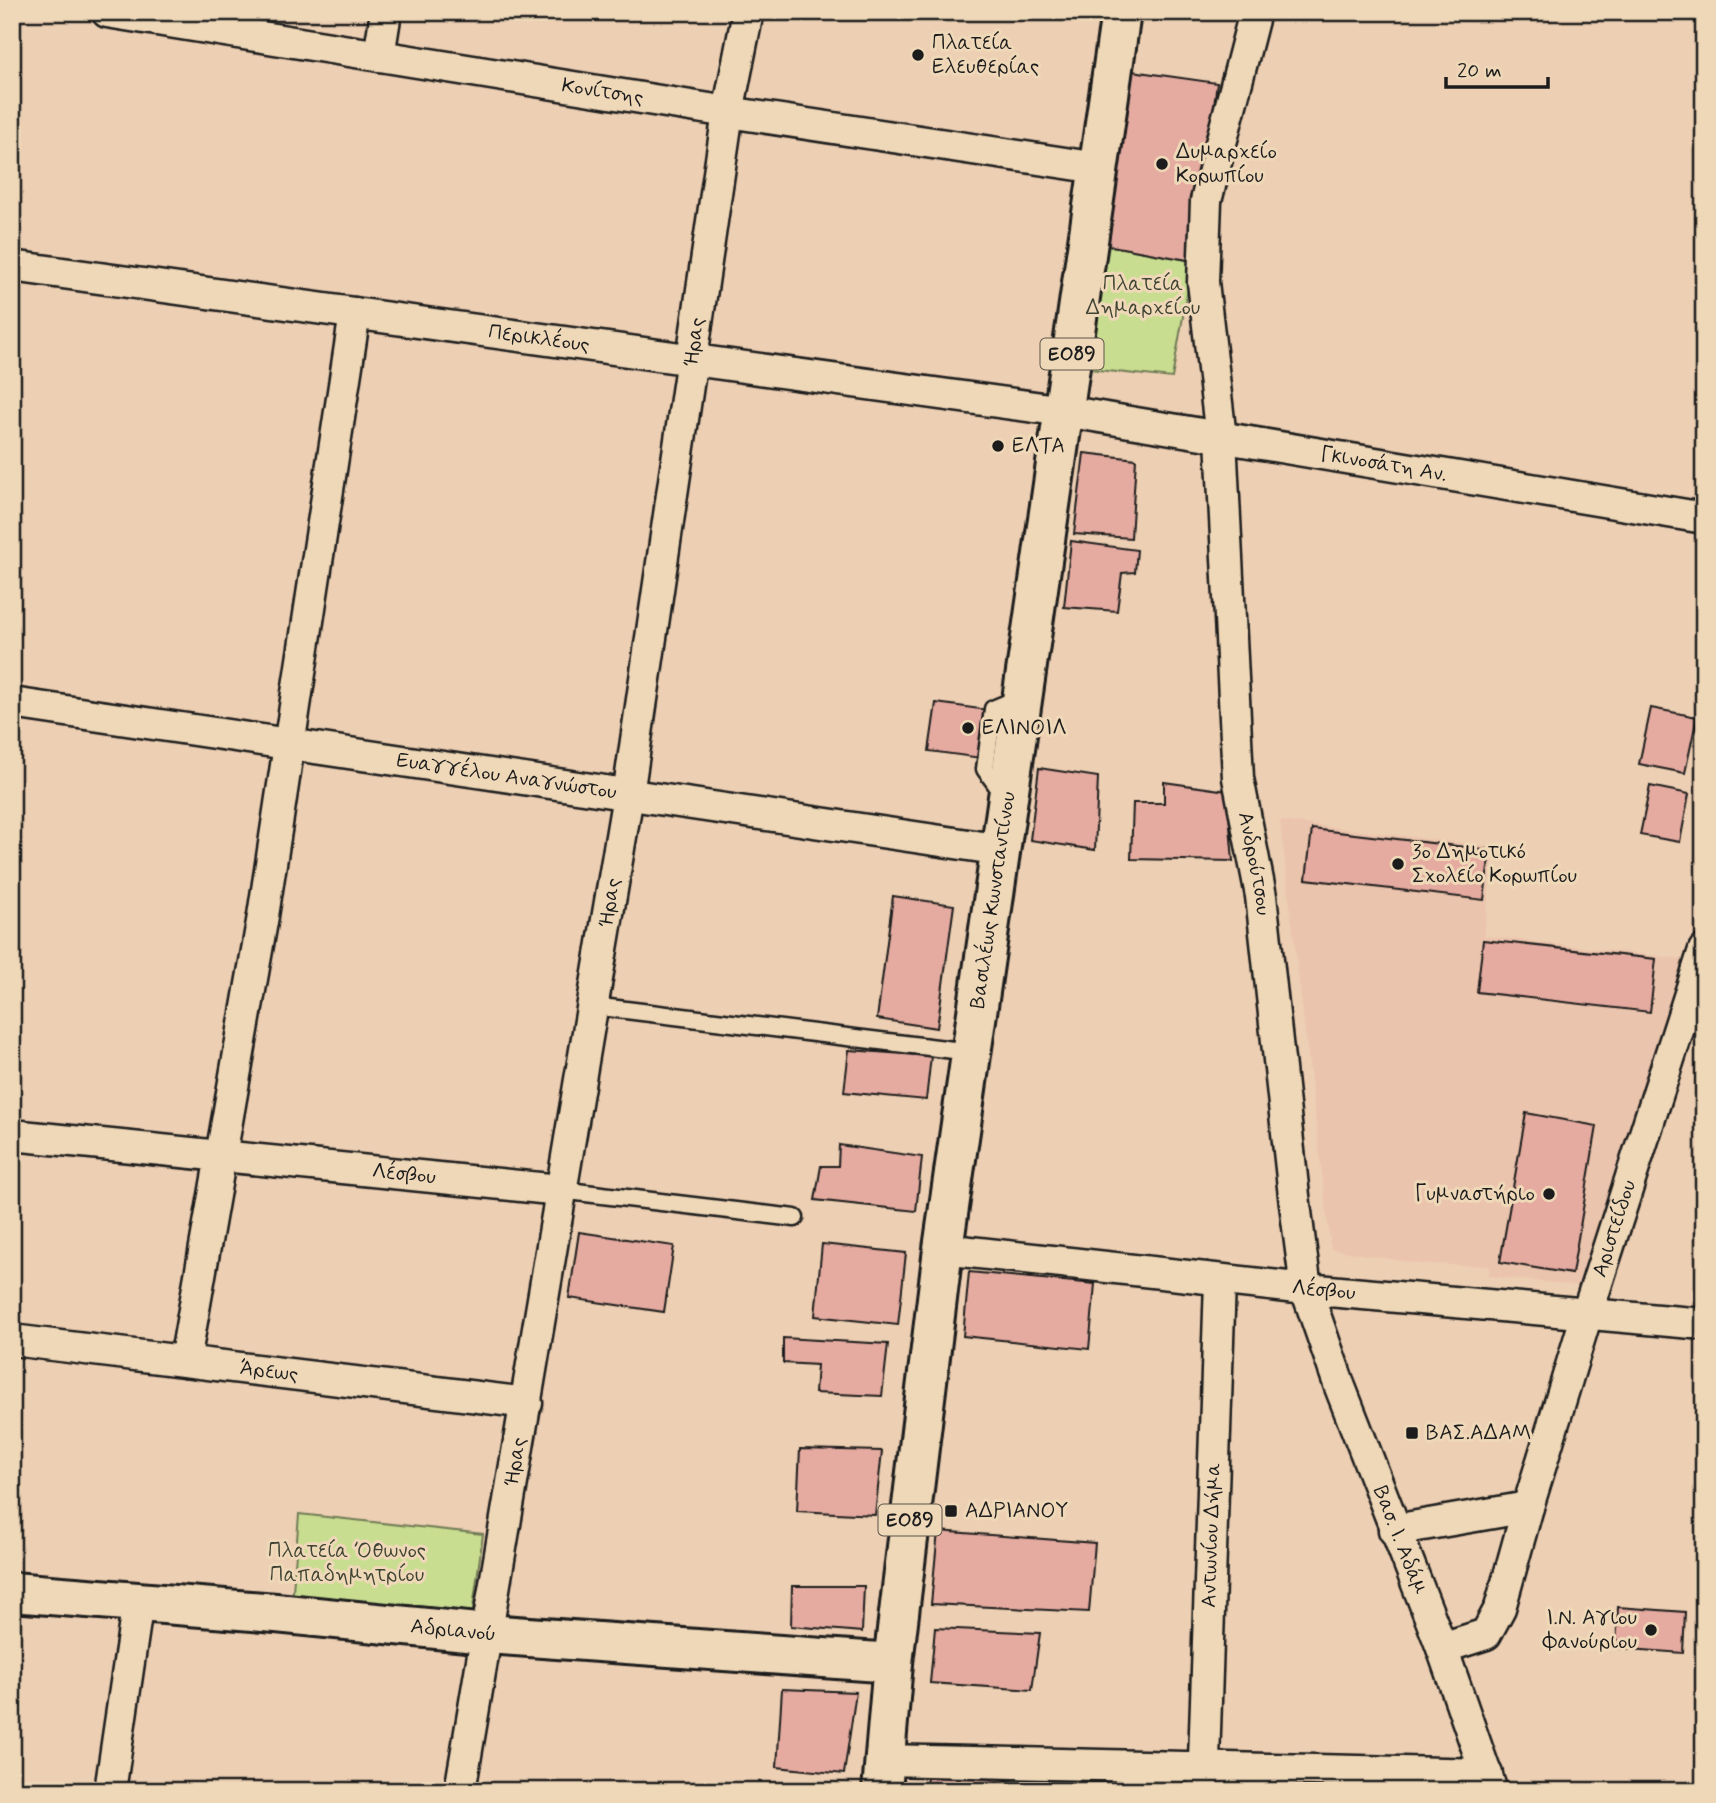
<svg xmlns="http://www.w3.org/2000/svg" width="1716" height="1803" viewBox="0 0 1716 1803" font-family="Mynerve,sans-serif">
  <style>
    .built { fill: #ebc4ad }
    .green { fill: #c9dd91; stroke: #727c56; stroke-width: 2 }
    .building { fill: #e5aba0; stroke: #1c1c1c; stroke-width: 2 }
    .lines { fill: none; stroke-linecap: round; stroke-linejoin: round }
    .service-casing { stroke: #1c1c1c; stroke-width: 21 }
    .minor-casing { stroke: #1c1c1c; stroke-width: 35 }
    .tertiary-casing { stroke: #1c1c1c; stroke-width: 44 }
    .primary-casing { stroke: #1c1c1c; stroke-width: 44 }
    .service { stroke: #efd8b8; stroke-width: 16 }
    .minor { stroke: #efd8b8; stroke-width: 30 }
    .tertiary { stroke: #efd8b8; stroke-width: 38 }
    .primary { stroke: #efd8b8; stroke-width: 38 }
    .poi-dot { fill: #1c1c1c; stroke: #efd8b8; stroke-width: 2.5 }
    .labels { text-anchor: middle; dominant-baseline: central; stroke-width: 6; stroke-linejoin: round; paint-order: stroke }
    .shield { fill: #efd8b8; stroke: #5b544b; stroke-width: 2 }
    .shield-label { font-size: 19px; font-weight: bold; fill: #1c1c1c }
    .poi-label { font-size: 21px; fill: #1c1c1c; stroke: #efd8b8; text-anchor: start }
    .street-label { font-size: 21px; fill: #1c1c1c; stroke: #efd8b8 }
    .park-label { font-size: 21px; fill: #3f4333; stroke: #efd8b8 }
  </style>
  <rect width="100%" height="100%" fill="#edcfb3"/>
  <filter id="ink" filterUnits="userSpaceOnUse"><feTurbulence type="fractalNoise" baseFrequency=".0143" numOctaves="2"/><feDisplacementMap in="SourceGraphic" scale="14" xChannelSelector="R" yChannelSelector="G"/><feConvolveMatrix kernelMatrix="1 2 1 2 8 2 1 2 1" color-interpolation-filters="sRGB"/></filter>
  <g filter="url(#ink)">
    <path class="built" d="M 1280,821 L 1494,847 L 1484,936 L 1683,959 L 1581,1286 L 1489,1276 L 1489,1266 L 1420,1264 L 1331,1249 Z"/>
    <g class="green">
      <path d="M 1106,245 L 1193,261 L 1172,378 L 1090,369 Z"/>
      <path d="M 299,1514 L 483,1534 L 472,1616 L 292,1604 Z"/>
    </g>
    <g class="building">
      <path d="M 1132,71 L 1217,83 L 1193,261 L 1106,245 Z"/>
      <path d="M 1084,453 L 1136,459 L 1131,538 L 1074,534 Z"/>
      <path d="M 1071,541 L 1137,550 L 1135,572 L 1122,573 L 1117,611 L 1064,607 Z"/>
      <path d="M 936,703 L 988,710 L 981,758 L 929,751 Z"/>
      <path d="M 1651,708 L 1697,717 L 1685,773 L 1639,764 Z"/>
      <path d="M 1039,768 L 1098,777 L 1095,850 L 1030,840 Z"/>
      <path d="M 1164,782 L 1227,791 L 1233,861 L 1131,859 L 1133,803 L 1164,803 Z"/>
      <path d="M 1650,786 L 1689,794 L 1680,842 L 1640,835 Z"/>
      <path d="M 1312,829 L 1490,850 L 1484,900 L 1306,879 Z"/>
      <path d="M 893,896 L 954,905 L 937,1028 L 877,1019 Z"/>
      <path d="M 1483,940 L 1656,959 L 1650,1012 L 1477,992 Z"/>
      <path d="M 849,1050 L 931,1056 L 926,1100 L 844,1092 Z"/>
      <path d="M 1526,1113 L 1597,1126 L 1572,1274 L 1500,1262 Z"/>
      <path d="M 839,1145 L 922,1157 L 916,1211 L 815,1200 L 821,1166 L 838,1166 Z"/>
      <path d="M 579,1232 L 674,1246 L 664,1312 L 569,1298 Z"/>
      <path d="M 822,1244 L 906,1253 L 898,1325 L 815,1316 Z"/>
      <path d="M 969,1272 L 1095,1284 L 1089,1349 L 963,1336 Z"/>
      <path d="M 783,1338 L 888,1344 L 882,1396 L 815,1393 L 817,1365 L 783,1363 Z"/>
      <path d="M 800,1449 L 882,1451 L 875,1515 L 797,1511 Z"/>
      <path d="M 938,1531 L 1095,1543 L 1089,1612 L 931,1604 Z"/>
      <path d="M 792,1586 L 864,1586 L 862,1632 L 791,1626 Z"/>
      <path d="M 1618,1607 L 1685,1612 L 1683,1653 L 1616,1648 Z"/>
      <path d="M 935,1628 L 1040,1633 L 1032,1690 L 930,1683 Z"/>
      <path d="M 782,1689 L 856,1692 L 844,1774 L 777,1767 Z"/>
      <path d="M 927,1774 L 1031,1783 L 1030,1791 L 926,1791 Z"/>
    </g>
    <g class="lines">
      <g class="service-casing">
        <g id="service">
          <path d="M 1004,795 L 985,769 L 993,709 L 1022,697"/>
          <path d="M 593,1006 L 970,1052"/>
          <path d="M 560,1190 L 795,1218"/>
        </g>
      </g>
      <g class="minor-casing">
        <g id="minor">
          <path id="s1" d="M 107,12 L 728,112 L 1098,168"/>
          <path id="s2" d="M 1255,12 L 1206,201 L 1203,282 L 1221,438 L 1238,778 L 1261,896 L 1294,1196 L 1306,1289 L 1340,1387 L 1442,1648 L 1492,1791"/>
          <path d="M 379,56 L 386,12"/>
          <path id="s3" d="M 12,266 L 1064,411 L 1704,518"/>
          <path id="s4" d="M 12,703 L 1002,850"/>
          <path id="s5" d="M 12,1135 L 560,1190"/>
          <path id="s6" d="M 943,1249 L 1306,1289 L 1704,1324"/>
          <path id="s7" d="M 12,1340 L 527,1403"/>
          <path d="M 185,1361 L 263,916 L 355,313"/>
          <path d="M 1394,1530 L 1528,1507"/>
          <path id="s8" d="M 1442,1648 L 1486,1634 L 1500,1608 L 1528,1507 L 1587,1314 L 1704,950"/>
          <path d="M 884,1760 L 1487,1774"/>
          <path d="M 110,1791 L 138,1601"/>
          <path id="s9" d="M 460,1791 L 628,795 L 728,112 L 748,12"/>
          <path id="s10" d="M 1203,1791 L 1220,1281"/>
        </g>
      </g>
      <g class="tertiary-casing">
        <g id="tertiary">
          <path id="s11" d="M 12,1592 L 276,1613 L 487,1634 L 893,1663"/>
        </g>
      </g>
      <g class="primary-casing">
        <g id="primary">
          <path id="s12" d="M 882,1791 L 893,1663 L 943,1249 L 1121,12"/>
        </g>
      </g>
      <use href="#service" class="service"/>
      <use href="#minor" class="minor"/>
      <use href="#tertiary" class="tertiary"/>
      <use href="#primary" class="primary"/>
    </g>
  </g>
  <g class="poi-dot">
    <circle cx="918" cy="55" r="7"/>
    <circle cx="1162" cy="164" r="7"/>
    <circle cx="998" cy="446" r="7"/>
    <circle cx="968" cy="728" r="7"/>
    <circle cx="1398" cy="864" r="7"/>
    <circle cx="1549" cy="1194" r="7"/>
    <rect x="1405" y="1426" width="14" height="14" rx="3.5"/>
    <rect x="944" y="1504" width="14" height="14" rx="3.5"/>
    <circle cx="1651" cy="1630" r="7"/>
  </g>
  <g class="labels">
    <g class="shield">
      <rect x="1040.5" y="338.5" width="63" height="31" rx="5"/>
      <rect x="878.5" y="1504.5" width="63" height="31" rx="5"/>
    </g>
    <g class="shield-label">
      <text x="1072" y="354">ΕΟ89</text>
      <text x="910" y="1520">ΕΟ89</text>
    </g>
    <g class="poi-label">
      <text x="932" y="43">Πλατεία<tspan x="932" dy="24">Ελευθερίας</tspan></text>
      <text x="1176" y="152">Δυμαρχείο<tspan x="1176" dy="24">Κορωπίου</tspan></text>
      <text x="1012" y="446">ΕΛΤΑ</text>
      <text x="982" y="728">ΕΛΙΝΟΙΛ</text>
      <text x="1412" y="852">3ο Δημοτικό<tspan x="1412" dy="24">Σχολείο Κορωπίου</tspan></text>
      <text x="1535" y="1194" text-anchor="end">Γυμναστήριο</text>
      <text x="1426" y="1433">ΒΑΣ.ΑΔΑΜ</text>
      <text x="965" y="1511">ΑΔΡΙΑΝΟΥ</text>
      <text x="1637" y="1618" text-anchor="end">Ι.Ν. Αγιου<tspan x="1637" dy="24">Φανούριου</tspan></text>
    </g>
    <g class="street-label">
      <text stroke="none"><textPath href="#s1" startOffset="502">Κονίτσης</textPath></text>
      <text stroke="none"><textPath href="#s3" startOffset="532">Περικλέους</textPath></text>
      <text stroke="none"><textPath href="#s9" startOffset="1468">Ήρας</textPath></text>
      <text stroke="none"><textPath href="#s3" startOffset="1386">Γκινοσάτη Αν.</textPath></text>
      <text stroke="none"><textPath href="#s4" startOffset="500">Ευαγγέλου Αναγνώστου</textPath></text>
      <text stroke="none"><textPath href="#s2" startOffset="861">Ανδρούτσου</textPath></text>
      <text stroke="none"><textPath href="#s12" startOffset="898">Βασιλέως Κωνσταντίνου</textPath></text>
      <text stroke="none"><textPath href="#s9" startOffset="901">Ήρας</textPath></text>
      <text stroke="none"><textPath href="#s5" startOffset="394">Λέσβου</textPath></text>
      <text stroke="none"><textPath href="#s8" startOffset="472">Αριστείδου</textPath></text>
      <text stroke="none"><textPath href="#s6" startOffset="383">Λέσβου</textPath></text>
      <text stroke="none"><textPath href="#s7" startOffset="259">Άρεως</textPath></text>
      <text stroke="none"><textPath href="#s9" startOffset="334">Ήρας</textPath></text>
      <text stroke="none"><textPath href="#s10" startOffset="256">Αντωνίου Δήμα</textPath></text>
      <text stroke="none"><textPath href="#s2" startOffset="1558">Βασ. Ι. Αδάμ</textPath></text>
      <text stroke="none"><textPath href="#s11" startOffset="443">Αδριανού</textPath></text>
    </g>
    <g class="park-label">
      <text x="1143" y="284">Πλατεία<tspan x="1143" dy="24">Δημαρχείου</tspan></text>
      <text x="347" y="1551">Πλατεία Όθωνος<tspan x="347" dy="24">Παπαδημητρίου</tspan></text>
    </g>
  </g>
  <rect width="1716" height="1803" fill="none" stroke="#efd8b8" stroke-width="42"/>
  <rect x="21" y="21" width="1674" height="1761" fill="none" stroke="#1c1c1c" stroke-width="2.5" filter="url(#ink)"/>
  <path d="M1446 77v10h102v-10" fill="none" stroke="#1c1c1c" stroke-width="3.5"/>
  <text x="1457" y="77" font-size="21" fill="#1c1c1c" stroke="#efd8b8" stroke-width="5" paint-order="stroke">20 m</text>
</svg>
